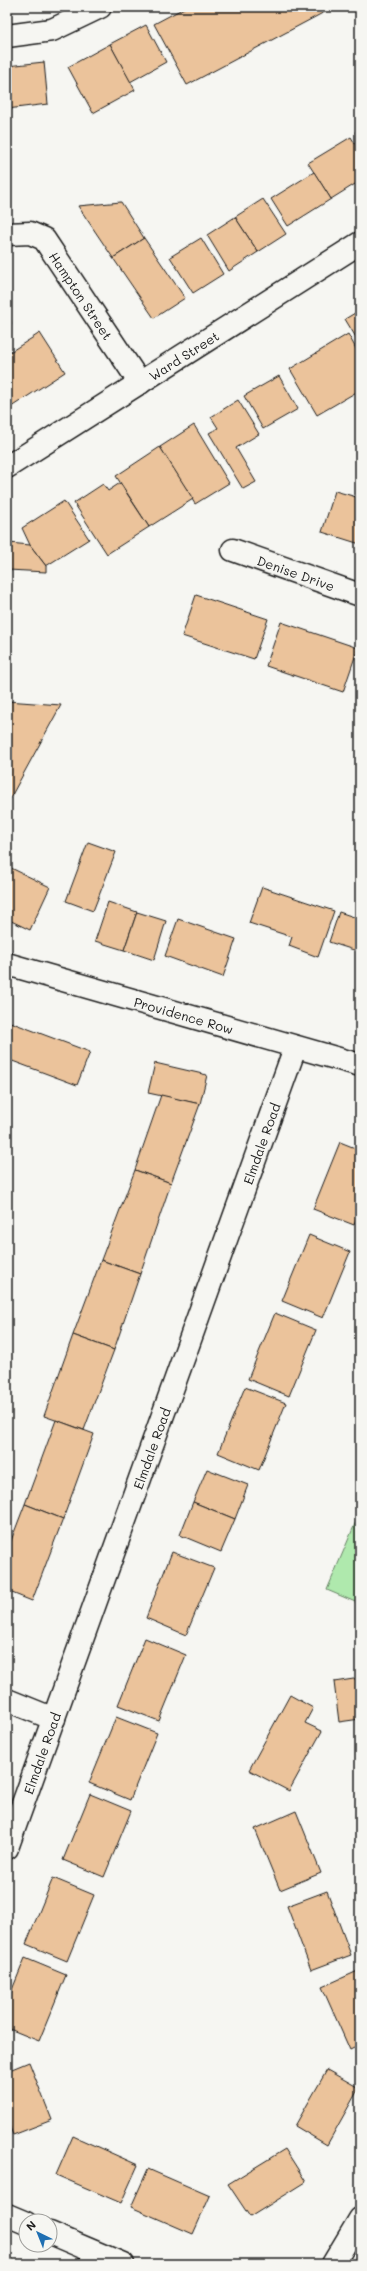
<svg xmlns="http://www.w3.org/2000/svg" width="367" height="2271" viewBox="0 0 367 2271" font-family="Mali,sans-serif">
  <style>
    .green { fill: #afe9ad; stroke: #668264 }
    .building { fill: #ebc39b; stroke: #1c1c1c }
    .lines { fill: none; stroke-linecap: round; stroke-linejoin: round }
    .minor-casing { stroke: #1c1c1c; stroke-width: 25 }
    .minor { stroke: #f6f6f2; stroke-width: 22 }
    .labels { text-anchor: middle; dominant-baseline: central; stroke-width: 4; stroke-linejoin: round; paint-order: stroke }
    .street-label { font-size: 13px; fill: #1c1c1c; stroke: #f6f6f2 }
  </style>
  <rect width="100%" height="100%" fill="#f6f6f2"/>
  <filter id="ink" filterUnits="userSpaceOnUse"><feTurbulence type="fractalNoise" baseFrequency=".025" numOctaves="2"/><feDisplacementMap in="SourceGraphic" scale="8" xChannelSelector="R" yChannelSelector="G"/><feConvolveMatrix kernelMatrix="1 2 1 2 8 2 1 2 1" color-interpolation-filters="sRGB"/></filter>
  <g filter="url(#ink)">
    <path class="green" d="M 360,1512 L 360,1604 L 327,1590 Z"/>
    <g class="building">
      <path d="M 186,7 L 334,7 L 187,85 L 154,24 Z"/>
      <path d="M 146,25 L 166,62 L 130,82 L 110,44 Z"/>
      <path d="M 110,44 L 135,90 L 93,113 L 68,67 Z"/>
      <path d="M 44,62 L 48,104 L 7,109 L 7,66 Z"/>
      <path d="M 360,129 L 360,140 L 355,132 Z"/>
      <path d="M 351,137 L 360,152 L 360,181 L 331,199 L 308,163 Z"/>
      <path d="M 314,172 L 331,199 L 288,226 L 271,199 Z"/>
      <path d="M 263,199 L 286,234 L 258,252 L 235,217 Z"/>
      <path d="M 121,202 L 144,238 L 113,258 L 78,206 Z"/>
      <path d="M 235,217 L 258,252 L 229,271 L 207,235 Z"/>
      <path d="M 144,238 L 185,298 L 154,318 L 113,258 Z"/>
      <path d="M 201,238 L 223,274 L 193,293 L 170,257 Z"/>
      <path d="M 7,291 L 11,324 L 7,325 Z"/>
      <path d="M 360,310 L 360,344 L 345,319 Z"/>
      <path d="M 40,333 L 65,372 L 8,409 L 7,348 L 10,352 Z"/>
      <path d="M 348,334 L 360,356 L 360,390 L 317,415 L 290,369 Z"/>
      <path d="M 279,376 L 298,409 L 263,429 L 244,396 Z"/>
      <path d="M 238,400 L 259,434 L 236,448 L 256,482 L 243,489 L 209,433 L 218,428 L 211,417 Z"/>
      <path d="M 194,425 L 229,483 L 195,504 L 160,447 Z"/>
      <path d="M 160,447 L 193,499 L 149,527 L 116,476 Z"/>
      <path d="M 120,483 L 149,527 L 107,554 L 74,503 L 103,484 L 108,491 Z"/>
      <path d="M 335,491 L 360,498 L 360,544 L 322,532 Z"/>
      <path d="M 64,501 L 89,539 L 46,566 L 30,545 L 22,528 Z"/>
      <path d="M 9,543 L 30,545 L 46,566 L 46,572 L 8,570 Z"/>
      <path d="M 196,595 L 268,619 L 254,659 L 182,636 Z"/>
      <path d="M 281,622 L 358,648 L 343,692 L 266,666 Z"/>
      <path d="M 7,701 L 61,705 L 7,804 Z"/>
      <path d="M 88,842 L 116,852 L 93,911 L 66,901 Z"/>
      <path d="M 7,866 L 50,887 L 30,930 L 7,919 Z"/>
      <path d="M 262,887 L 334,911 L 318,957 L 289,946 L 292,937 L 249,923 Z"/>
      <path d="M 108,902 L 137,912 L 124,950 L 95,941 Z"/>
      <path d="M 137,912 L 166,921 L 154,960 L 124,950 Z"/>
      <path d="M 339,912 L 360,919 L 360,952 L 329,942 Z"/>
      <path d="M 178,919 L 236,939 L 223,977 L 165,956 Z"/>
      <path d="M 10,1022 L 90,1052 L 77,1085 L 7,1059 L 7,1031 Z"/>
      <path d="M 155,1063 L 207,1075 L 200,1104 L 148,1093 Z"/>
      <path d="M 161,1095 L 200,1104 L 171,1183 L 135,1170 Z"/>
      <path d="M 340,1142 L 360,1150 L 360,1210 L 354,1225 L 313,1209 Z"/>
      <path d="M 135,1170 L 171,1183 L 140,1274 L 101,1260 Z"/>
      <path d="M 309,1235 L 350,1252 L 323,1318 L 282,1301 Z"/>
      <path d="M 101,1260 L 140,1274 L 114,1350 L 73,1335 Z"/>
      <path d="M 275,1313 L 316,1330 L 289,1396 L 248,1379 Z"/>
      <path d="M 73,1335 L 114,1350 L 84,1430 L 44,1416 Z"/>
      <path d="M 245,1387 L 286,1403 L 259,1470 L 218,1453 Z"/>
      <path d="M 56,1420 L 94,1434 L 63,1519 L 25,1504 Z"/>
      <path d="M 207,1469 L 248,1485 L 235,1519 L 193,1502 Z"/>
      <path d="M 193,1502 L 235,1519 L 221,1552 L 180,1535 Z"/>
      <path d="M 25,1504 L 63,1519 L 32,1601 L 7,1591 L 7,1551 Z"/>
      <path d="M 172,1552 L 214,1568 L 186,1635 L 146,1618 Z"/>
      <path d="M 145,1638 L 186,1655 L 159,1721 L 118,1705 Z"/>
      <path d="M 360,1678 L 360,1719 L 339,1722 L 334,1682 Z"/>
      <path d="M 290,1695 L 313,1708 L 305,1723 L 322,1731 L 289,1791 L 249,1770 Z"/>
      <path d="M 116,1717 L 157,1733 L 130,1800 L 89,1783 Z"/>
      <path d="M 90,1794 L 131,1811 L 104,1877 L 63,1860 Z"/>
      <path d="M 296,1811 L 321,1873 L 280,1890 L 255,1829 Z"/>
      <path d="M 53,1878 L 94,1895 L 67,1961 L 26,1944 Z"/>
      <path d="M 327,1891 L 351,1955 L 311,1970 L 287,1906 Z"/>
      <path d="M 25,1958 L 66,1975 L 39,2041 L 7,2028 L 7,2002 Z"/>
      <path d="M 360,1970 L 360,2045 L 350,2050 L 322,1987 Z"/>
      <path d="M 29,2062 L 52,2120 L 13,2135 L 7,2120 L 7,2071 Z"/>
      <path d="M 327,2070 L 359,2088 L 327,2145 L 295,2126 Z"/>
      <path d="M 73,2136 L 138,2165 L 121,2203 L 56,2175 Z"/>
      <path d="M 285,2149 L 306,2182 L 250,2217 L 228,2184 Z"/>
      <path d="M 148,2169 L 210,2196 L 193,2234 L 131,2207 Z"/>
    </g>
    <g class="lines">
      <g class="minor-casing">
        <g id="minor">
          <path d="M 7,36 L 52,30 L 100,7"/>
          <path id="s1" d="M 7,234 L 30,233 L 44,239 L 140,383"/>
          <path id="s2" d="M 7,467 L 360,243"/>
          <path id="s3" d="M 233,550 L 360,595"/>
          <path id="s4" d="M 7,964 L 360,1065"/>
          <path d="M 7,1700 L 54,1719"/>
          <path id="s5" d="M 7,1848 L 295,1048"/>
          <path d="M 7,2215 L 26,2223"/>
          <path d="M 50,2233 L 123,2264"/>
          <path d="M 333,2264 L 360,2219"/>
        </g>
      </g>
      <use href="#minor" class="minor"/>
    </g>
  </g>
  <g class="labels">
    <g class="street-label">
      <text stroke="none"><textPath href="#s1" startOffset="106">Hampton Street</textPath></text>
      <text stroke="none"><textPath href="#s2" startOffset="209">Ward Street</textPath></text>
      <text stroke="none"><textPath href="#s3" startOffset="67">Denise Drive</textPath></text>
      <text stroke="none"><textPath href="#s4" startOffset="184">Providence Row</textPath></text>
      <text stroke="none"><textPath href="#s5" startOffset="749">Elmdale Road</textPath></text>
      <text stroke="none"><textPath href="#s5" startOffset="425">Elmdale Road</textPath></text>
      <text stroke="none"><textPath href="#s5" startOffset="101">Elmdale Road</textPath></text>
    </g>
  </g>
  <rect width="367" height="2271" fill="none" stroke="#f6f6f2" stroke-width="24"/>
  <rect x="12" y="12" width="343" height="2247" fill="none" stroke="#1c1c1c" stroke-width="1.5" filter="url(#ink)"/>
  <g transform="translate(38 2233) rotate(317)"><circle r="19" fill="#f6f6f2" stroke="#9f9f9c"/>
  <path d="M0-3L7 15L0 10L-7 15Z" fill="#1f6fb2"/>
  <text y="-6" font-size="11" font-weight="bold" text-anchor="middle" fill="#1c1c1c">N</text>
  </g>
</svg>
